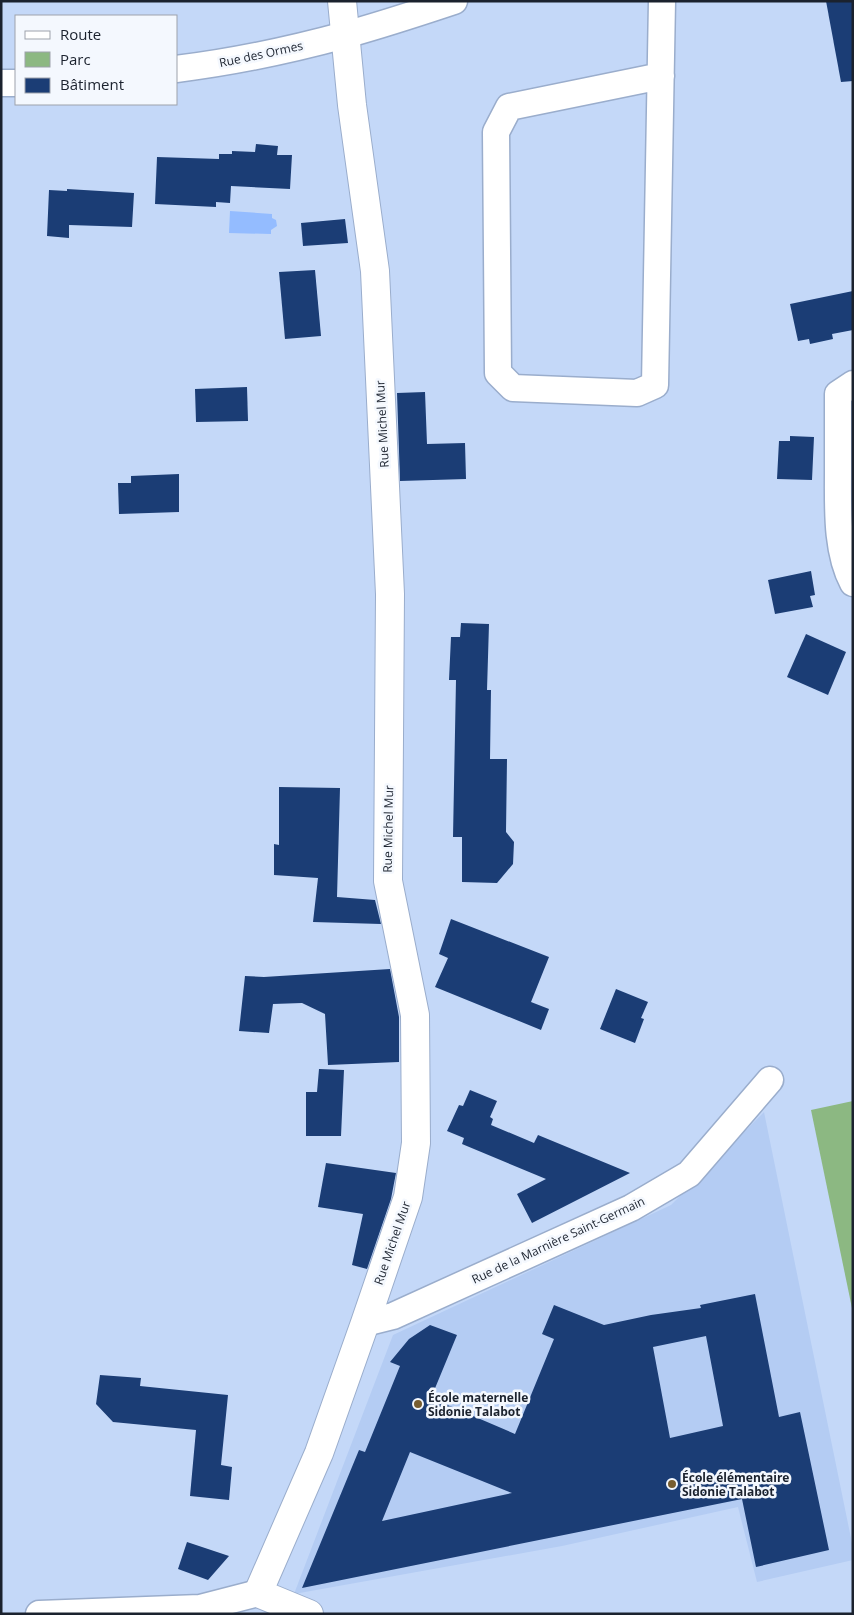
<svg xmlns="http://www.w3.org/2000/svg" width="854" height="1615" viewBox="0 0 854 1615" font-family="'Open Sans',sans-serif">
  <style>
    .built { fill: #b4ccf3 }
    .green { fill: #8cb882 }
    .water { fill: #94bcff }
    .building { fill: #1b3d75; fill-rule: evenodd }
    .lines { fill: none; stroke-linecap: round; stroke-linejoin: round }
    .street-casing { stroke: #9aadcc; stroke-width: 29 }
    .secondary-casing { stroke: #9aadcc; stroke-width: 30 }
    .street { stroke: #fff; stroke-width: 26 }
    .secondary { stroke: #fff; stroke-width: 28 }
    .poi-dot { fill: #775d2f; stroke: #f4f8fe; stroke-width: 2 }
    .labels { text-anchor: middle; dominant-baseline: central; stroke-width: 5; stroke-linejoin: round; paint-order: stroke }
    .street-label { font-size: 12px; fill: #1b222e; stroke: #f4f8fe }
    .poi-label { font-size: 12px; font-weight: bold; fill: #1b222e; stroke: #f4f8fe; text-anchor: start }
  </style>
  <rect width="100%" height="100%" fill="#c4d8f8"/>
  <path class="built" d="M 764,1112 L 853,1548 L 853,1560 L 757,1582 L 738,1507 L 562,1546 L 294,1594 L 393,1335 L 671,1205 Z"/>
  <path class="green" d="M 853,1101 L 853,1313 L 811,1110 Z"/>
  <path class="water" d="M 230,211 L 272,214 L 272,218 L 276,220 L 277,226 L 271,230 L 271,234 L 229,233 Z"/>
  <g class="building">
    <path d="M 826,1 L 853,1 L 853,81 L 841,82 Z"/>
    <path d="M 256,144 L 278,146 L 277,155 L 292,155 L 290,189 L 231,186 L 230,203 L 216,202 L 216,207 L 155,204 L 157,157 L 219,159 L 219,154 L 232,154 L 232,151 L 255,152 Z"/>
    <path d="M 67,189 L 134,193 L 132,227 L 69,225 L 69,238 L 47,236 L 49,190 L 67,191 Z"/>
    <path d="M 345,219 L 348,243 L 303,246 L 301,223 Z"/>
    <path d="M 315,270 L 321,336 L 285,339 L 279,272 Z"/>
    <path d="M 853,291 L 853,330 L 832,334 L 833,339 L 810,344 L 809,339 L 798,341 L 790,304 Z"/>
    <path d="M 247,387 L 248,421 L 196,422 L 195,389 Z"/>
    <path d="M 425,392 L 427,444 L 465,443 L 466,479 L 400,481 L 397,393 Z"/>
    <path d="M 790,436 L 814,437 L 812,480 L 777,479 L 779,441 L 790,441 Z"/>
    <path d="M 179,474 L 179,512 L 119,514 L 118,483 L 131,483 L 131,476 Z"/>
    <path d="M 811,571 L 815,595 L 810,596 L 813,607 L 775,614 L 768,580 Z"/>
    <path d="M 461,623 L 489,624 L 487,690 L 491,690 L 490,759 L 507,759 L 506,832 L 514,842 L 513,864 L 497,883 L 462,882 L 462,837 L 453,837 L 456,680 L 449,680 L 451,637 L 460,637 Z"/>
    <path d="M 806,634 L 846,652 L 828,695 L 787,677 Z"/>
    <path d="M 279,787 L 340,788 L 337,897 L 375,900 L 381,924 L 313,922 L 318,878 L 274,875 L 274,844 L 279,845 Z"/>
    <path d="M 451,919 L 549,957 L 531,1002 L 549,1009 L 541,1030 L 435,987 L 448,958 L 439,954 Z"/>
    <path d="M 390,969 L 399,1017 L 399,1062 L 328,1065 L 325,1014 L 302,1003 L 273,1004 L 269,1033 L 239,1031 L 245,976 L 264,977 Z"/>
    <path d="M 616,989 L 648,1002 L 641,1018 L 644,1019 L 635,1043 L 600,1029 Z"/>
    <path d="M 319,1069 L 344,1070 L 341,1136 L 306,1136 L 306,1092 L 317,1092 Z"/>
    <path d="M 470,1090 L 497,1101 L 490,1117 L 493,1119 L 491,1125 L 534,1143 L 538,1135 L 630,1173 L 532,1223 L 517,1194 L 546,1179 L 462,1144 L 464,1138 L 447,1131 L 459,1105 L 463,1106 Z"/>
    <path d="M 326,1163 L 396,1173 L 391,1199 L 367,1269 L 352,1265 L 363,1214 L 318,1207 Z"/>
    <path d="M 755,1294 L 779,1417 L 800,1412 L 829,1550 L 756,1567 L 742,1499 L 302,1588 L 359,1450 L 365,1452 L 400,1366 L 390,1362 L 409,1339 L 430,1325 L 457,1335 L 431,1398 L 515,1434 L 554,1339 L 542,1334 L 554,1305 L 604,1325 L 651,1315 L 701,1308 L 700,1305 ZM 706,1336 L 723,1426 L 670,1438 L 653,1347 ZM 410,1452 L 512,1493 L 382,1521 Z"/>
    <path d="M 100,1375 L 141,1378 L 140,1386 L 228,1395 L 221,1465 L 232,1467 L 229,1500 L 190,1496 L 196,1430 L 113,1422 L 96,1404 Z"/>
    <path d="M 187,1542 L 229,1556 L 208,1580 L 178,1569 Z"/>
  </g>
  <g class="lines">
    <g class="street-casing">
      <g id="street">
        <path d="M 176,69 C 233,62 290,50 345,35 C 381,25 418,13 454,1"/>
        <path d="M 661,76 L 509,107 L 496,132 L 498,373 L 513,388 L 637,393 L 655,385 L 662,1"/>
        <path d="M 1,83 L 16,83"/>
        <path d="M 853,384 L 838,394 C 838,420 838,446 838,472 C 838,508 836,551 853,583"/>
        <path d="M 365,1323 L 393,1316 L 631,1208 L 689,1174 L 770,1080"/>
        <path d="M 39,1614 L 200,1608 L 258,1593"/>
      </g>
    </g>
    <g class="secondary-casing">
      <path id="secondary" d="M 309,1614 L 258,1593 L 319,1453 L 365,1323 L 408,1197 L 416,1143 L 415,1015 L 388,881 L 390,594 L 375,271 L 352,105 L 342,1"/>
    </g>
    <use href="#street" class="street"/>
    <use href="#secondary" class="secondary"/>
  </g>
  <g class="poi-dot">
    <circle cx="418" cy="1404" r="5"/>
    <circle cx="672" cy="1484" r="5"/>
  </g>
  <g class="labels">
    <g class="street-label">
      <text transform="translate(261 54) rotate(-12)">Rue des Ormes</text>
      <text transform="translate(382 424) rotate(-93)">Rue Michel Mur</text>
      <text transform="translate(388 829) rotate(-89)">Rue Michel Mur</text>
      <text transform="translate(558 1240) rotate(-25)">Rue de la Marnière Saint-Germain</text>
      <text transform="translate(392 1243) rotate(-71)">Rue Michel Mur</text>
    </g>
    <g class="poi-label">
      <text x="428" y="1397">École maternelle<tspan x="428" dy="14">Sidonie Talabot</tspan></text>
      <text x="682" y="1477">École élémentaire<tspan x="682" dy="14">Sidonie Talabot</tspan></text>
    </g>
  </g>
  <rect width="854" height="1615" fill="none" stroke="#1b222e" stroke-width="5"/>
  <rect x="15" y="15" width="162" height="90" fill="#f4f8fe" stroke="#9da2ab"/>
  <rect x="25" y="31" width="25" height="8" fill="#ffffff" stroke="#9da2ab"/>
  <text x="60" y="40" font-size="15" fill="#1b222e">Route</text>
  <rect x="25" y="52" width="25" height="15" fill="#8cb882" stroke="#9da2ab"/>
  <text x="60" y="65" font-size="15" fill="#1b222e">Parc</text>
  <rect x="25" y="78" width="25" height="15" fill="#1b3d75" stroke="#9da2ab"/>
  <text x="60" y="90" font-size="15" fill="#1b222e">Bâtiment</text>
</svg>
